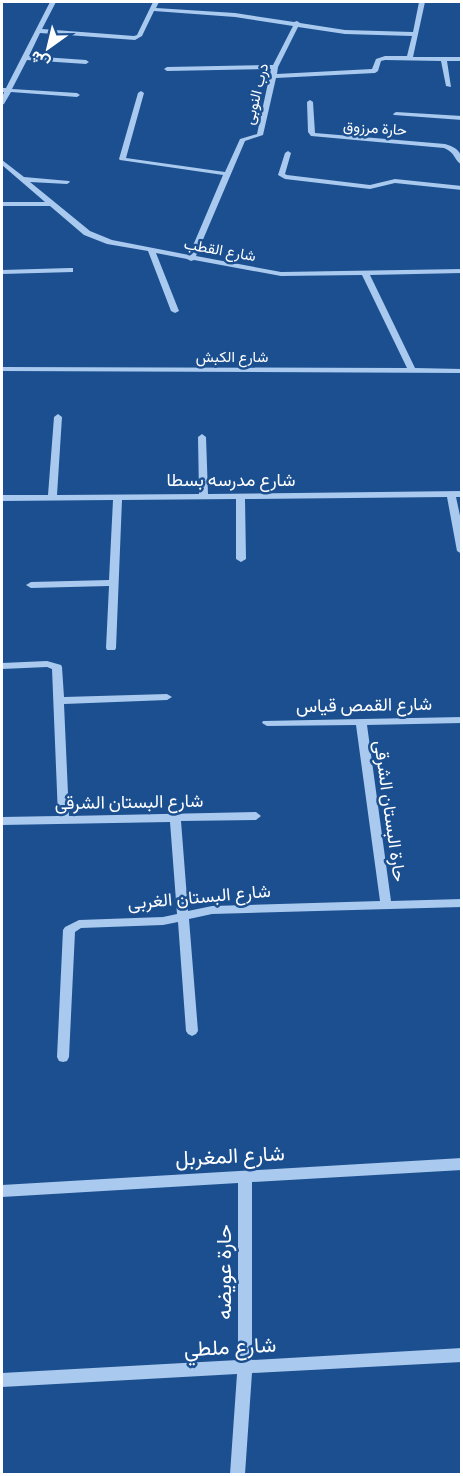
<svg xmlns="http://www.w3.org/2000/svg" width="463" height="1476" viewBox="0 0 463 1476" font-family="Signika,Vazirmatn,sans-serif">
  <style>
    .lines { fill: none; stroke-linecap: round; stroke-linejoin: round }
    .minor { fill: #a9c9ee; fill-rule: evenodd }
    .labels { text-anchor: middle; dominant-baseline: central; stroke-width: 5; stroke-linejoin: round; paint-order: stroke }
    .far-street-label { font-size: 15px; fill: #fff; stroke: #1b4f8f }
    .street-label { font-size: 18px; fill: #fff; stroke: #1b4f8f }
    .near-street-label { font-size: 21px; fill: #fff; stroke: #1b4f8f }
  </style>
  <rect width="100%" height="100%" fill="#1b4f8f"/>
  <g class="lines">
    <g class="minor">
      <path d="M 50,2 L 56,2 L 42,29 L 134,36 L 137,35 L 153,2 L 159,2 L 156,8 L 235,13 L 294,22 L 297,21 L 300,23 L 345,30 L 413,32 L 419,2 L 425,2 L 413,57 L 462,57 L 462,61 L 447,61 L 451,87 L 446,86 L 441,61 L 385,60 L 381,61 L 378,71 L 375,73 L 276,78 L 263,135 L 245,141 L 196,256 L 281,272 L 462,269 L 462,273 L 370,275 L 415,368 L 462,369 L 462,373 L 2,371 L 2,367 L 407,368 L 362,275 L 281,276 L 194,260 L 191,261 L 187,259 L 156,253 L 179,311 L 175,313 L 171,311 L 148,251 L 107,244 L 84,235 L 50,206 L 2,206 L 2,202 L 45,202 L 2,165 L 2,160 L 24,177 L 69,181 L 70,182 L 67,184 L 30,182 L 90,231 L 112,240 L 189,255 L 223,175 L 120,160 L 119,159 L 138,93 L 141,91 L 144,93 L 126,158 L 225,172 L 240,139 L 257,134 L 271,69 L 167,71 L 164,69 L 167,67 L 273,65 L 293,26 L 235,17 L 154,11 L 142,36 L 135,40 L 40,33 L 29,56 L 86,60 L 89,62 L 86,64 L 27,60 L 12,89 L 77,93 L 80,95 L 77,97 L 11,92 L 4,104 L 2,105 L 2,98 L 4,92 L 2,92 L 2,88 L 6,88 ZM 298,27 L 345,34 L 412,36 L 407,56 L 385,56 L 376,59 L 372,69 L 277,74 L 278,67 Z"/>
      <path d="M 310,100 L 313,102 L 315,133 L 445,144 C 458,148 462,152 462,165 C 453,159 456,153 444,148 L 311,136 L 308,132 L 307,102 Z"/>
      <path d="M 396,112 L 462,116 L 462,120 L 394,115 L 393,114 Z"/>
      <path d="M 288,151 L 291,153 L 285,174 L 287,175 L 370,185 L 395,179 L 462,186 L 462,190 L 395,183 L 370,189 L 285,179 L 278,175 L 285,153 Z"/>
      <path d="M 70,268 L 73,268 L 73,272 L 2,274 L 2,270 Z"/>
      <path d="M 58,414 L 62,417 L 57,495 L 199,494 L 198,437 L 202,434 L 206,437 L 208,494 L 462,491 L 462,497 L 456,497 L 462,525 L 462,554 L 457,551 L 447,497 L 245,499 L 246,559 L 241,562 L 236,559 L 236,499 L 122,500 L 116,648 L 115,650 L 107,650 L 106,648 L 109,586 L 31,588 L 26,585 L 31,582 L 109,580 L 113,500 L 2,501 L 2,495 L 48,495 L 54,417 Z"/>
      <path d="M 47,661 L 61,665 L 62,667 L 64,697 L 167,694 L 172,697 L 167,700 L 64,704 L 69,816 L 256,812 L 261,816 L 256,820 L 181,821 L 188,911 L 212,906 L 380,901 L 356,725 L 267,726 L 262,723 L 263,721 L 462,717 L 462,723 L 367,725 L 391,901 L 462,899 L 462,907 L 212,914 L 189,919 L 198,1031 L 196,1034 L 192,1036 L 188,1034 L 186,1031 L 178,922 L 163,925 L 81,928 L 75,932 L 69,1057 L 67,1061 L 63,1062 L 59,1061 L 57,1057 L 63,930 L 65,927 L 79,920 L 163,917 L 177,914 L 170,822 L 2,825 L 2,817 L 58,816 L 52,669 L 47,667 L 2,669 L 2,663 Z"/>
      <path d="M 462,1158 L 462,1170 L 252,1182 L 252,1360 L 462,1348 L 462,1362 L 252,1373 L 245,1474 L 230,1474 L 237,1374 L 2,1387 L 2,1373 L 238,1360 L 238,1183 L 2,1197 L 2,1185 Z"/>
    </g>
  </g>
  <g class="labels">
    <g class="far-street-label">
      <text transform="translate(256 94) rotate(-76)">درب النوبى</text>
      <text transform="translate(375 128) rotate(4)">حارة مرزوق</text>
      <text transform="translate(220 250) rotate(10)">شارع القطب</text>
      <text x="232" y="357">شارع الكبش</text>
    </g>
    <g class="street-label">
      <text x="231" y="480">شارع مدرسه بسطا</text>
      <text transform="translate(364 705) rotate(-1)">شارع القمص قياس</text>
      <text transform="translate(129 802) rotate(-1)">شارع البستان الشرقى</text>
      <text transform="translate(390 811) rotate(82)">حارة البستان الشرقى</text>
      <text transform="translate(199 897) rotate(-5)">شارع البستان الغربى</text>
    </g>
    <g class="near-street-label">
      <text transform="translate(230 1156) rotate(-3)">شارع المغربل</text>
      <text transform="translate(224 1272) rotate(-90)">حارة عويضه</text>
      <text transform="translate(230 1347) rotate(-3)">شارع ملطي</text>
    </g>
  </g>
  <rect width="463" height="1476" fill="none" stroke="#ffffff" stroke-width="6"/>
  <g transform="translate(48 48) rotate(214)" stroke="#1b4f8f" stroke-width="4.5" paint-order="stroke">
  <path d="M0-4.5L10 22L0 15L-10 22Z" fill="#ffffff"/>
  <text y="-9" font-size="16" font-weight="bold" text-anchor="middle" fill="#ffffff">ش</text>
  </g>
</svg>
